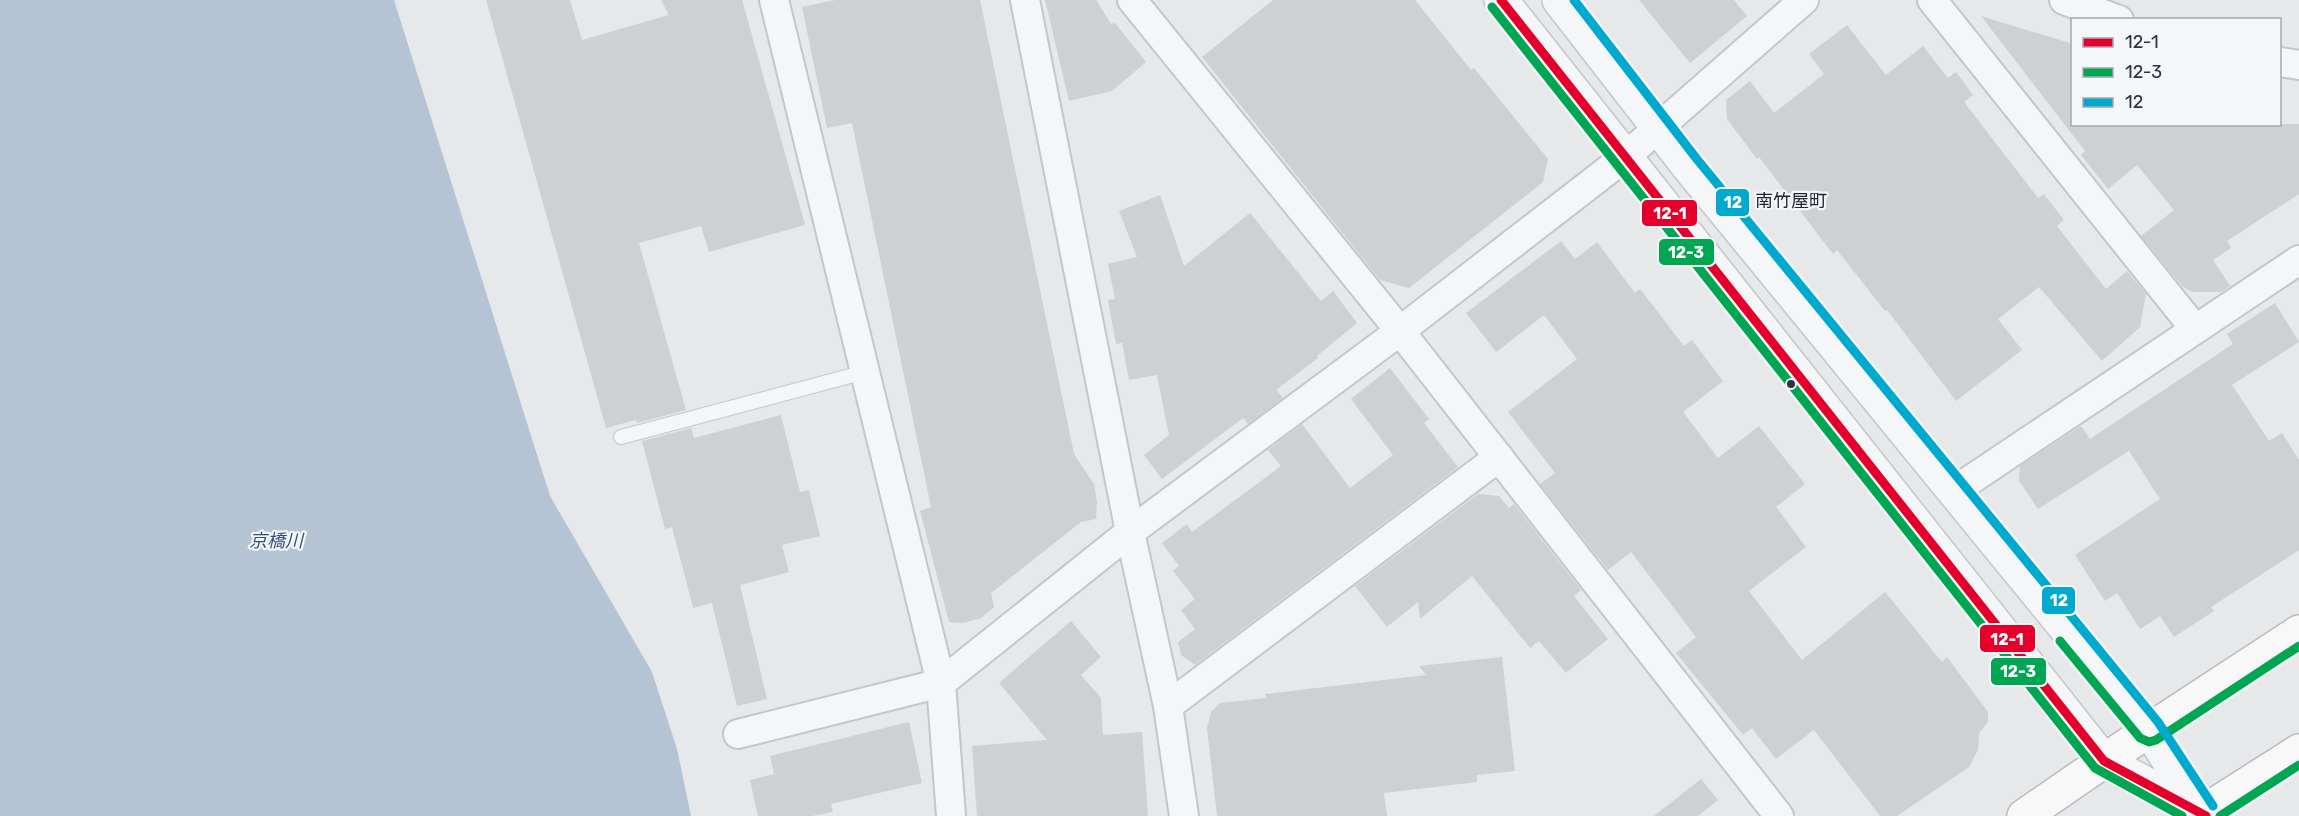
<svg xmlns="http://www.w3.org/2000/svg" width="2299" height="816" viewBox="0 0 2299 816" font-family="Rubik,'Noto Sans JP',sans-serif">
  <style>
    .water { fill: #b4c4d5 }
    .building { fill: #ced0d3 }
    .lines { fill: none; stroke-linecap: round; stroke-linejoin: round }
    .service-casing { stroke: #c4c6c8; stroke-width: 16 }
    .minor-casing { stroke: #c4c6c8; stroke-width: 32 }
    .tertiary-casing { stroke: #c4c6c8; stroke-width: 36 }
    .trunk-casing { stroke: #b8bbbf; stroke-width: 36 }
    .service { stroke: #f5f6f7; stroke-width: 14 }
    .minor { stroke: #f5f6f7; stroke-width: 28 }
    .tertiary { stroke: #f5f6f7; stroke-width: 33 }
    .trunk { stroke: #f8f8f8; stroke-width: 33 }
    .bus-1-casing { stroke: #f4f6f9; stroke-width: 14 }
    .bus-2-casing { stroke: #f4f6f9; stroke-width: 14 }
    .bus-3-casing { stroke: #f4f6f9; stroke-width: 14 }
    .bus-1 { stroke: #e4002b; stroke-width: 9 }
    .bus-2 { stroke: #00a651; stroke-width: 9 }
    .bus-3 { stroke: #00a9ce; stroke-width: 9 }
    .bus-dot { fill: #2b3445; stroke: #f4f6f9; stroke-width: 2 }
    .labels { text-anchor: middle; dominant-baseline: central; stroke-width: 4.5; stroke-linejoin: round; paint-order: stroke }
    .neighbourhood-label { font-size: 18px; fill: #1d2536; stroke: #f4f6f9 }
    .water-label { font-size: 18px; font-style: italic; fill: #34527a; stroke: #f4f6f9 }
    .line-badge { stroke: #f4f6f9; stroke-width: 2 }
    .badge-label { font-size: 16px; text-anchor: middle; font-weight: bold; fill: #fff }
  </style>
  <rect width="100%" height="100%" fill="#e6e8ea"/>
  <path class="water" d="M 0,0 L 394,0 L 550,496 L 652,672 L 677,749 L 691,816 L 0,816 Z"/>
  <g class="building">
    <path d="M 486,0 L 570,0 L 582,40 L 669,15 L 661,0 L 742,0 L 805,225 L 709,252 L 701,226 L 639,243 L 686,410 L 637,423 L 636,420 L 606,428 Z"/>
    <path d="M 835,0 L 980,0 L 1074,454 L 1094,484 L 1097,502 L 1096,519 L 1081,522 L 991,593 L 994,607 L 981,618 L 963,623 L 949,622 L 920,511 L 931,507 L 852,123 L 827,128 L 802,7 Z"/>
    <path d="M 1045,0 L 1096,0 L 1111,24 L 1115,23 L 1146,62 L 1112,91 L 1069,101 Z"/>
    <path d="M 1273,0 L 1415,0 L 1471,70 L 1474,68 L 1548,159 L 1543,182 L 1409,288 L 1380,280 L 1202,57 Z"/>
    <path d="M 1639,0 L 1734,0 L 1747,16 L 1690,63 Z"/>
    <path d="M 1981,16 L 2073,44 L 2073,124 L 2299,124 L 2299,194 L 2227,241 L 2231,248 L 2213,260 L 2230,286 L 2221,292 L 2192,292 L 2182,286 L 2141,236 L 2174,210 L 2137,165 L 2108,189 L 2081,155 L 2085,151 Z"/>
    <path d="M 1847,25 L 1886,75 L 1923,46 L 1948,78 L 1956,72 L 1973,95 L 1964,102 L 2038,198 L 2044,194 L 2064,220 L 2057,226 L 2106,289 L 2127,271 L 2146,294 L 2140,327 L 2102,361 L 2039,287 L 1998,319 L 2022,350 L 1956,401 L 1887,310 L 1885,311 L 1837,250 L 1833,254 L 1759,157 L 1757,159 L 1727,119 L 1726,100 L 1750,81 L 1774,113 L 1824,74 L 1809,54 Z"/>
    <path d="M 1160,195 L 1184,266 L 1250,213 L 1321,301 L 1333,291 L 1357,323 L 1317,356 L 1318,358 L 1276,390 L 1283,398 L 1248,424 L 1244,418 L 1239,421 L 1162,479 L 1144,455 L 1169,435 L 1157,375 L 1129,380 L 1122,343 L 1116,344 L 1108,300 L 1115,299 L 1108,264 L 1137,257 L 1119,211 Z"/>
    <path d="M 1561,241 L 1575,259 L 1597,242 L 1635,293 L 1640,289 L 1684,346 L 1692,340 L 1723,381 L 1683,412 L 1718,458 L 1759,426 L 1805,484 L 1776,507 L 1806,547 L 1749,591 L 1802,660 L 1885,592 L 1942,662 L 1947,657 L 1988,712 L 1988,722 L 1979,733 L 1978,750 L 1969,767 L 1897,816 L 1880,816 L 1814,730 L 1776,759 L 1752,728 L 1743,735 L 1676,653 L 1696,637 L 1631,552 L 1608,570 L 1540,484 L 1555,473 L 1508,412 L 1577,359 L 1544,315 L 1496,352 L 1466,313 Z"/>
    <path d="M 2275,303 L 2299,342 L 2232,385 L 2269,441 L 2282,433 L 2299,460 L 2299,550 L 2211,607 L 2214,611 L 2174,637 L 2160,616 L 2140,629 L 2117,593 L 2105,601 L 2075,555 L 2160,499 L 2129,451 L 2038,509 L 2019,481 L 2020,466 L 2081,426 L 2090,439 L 2233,344 L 2227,334 Z"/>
    <path d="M 1390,368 L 1429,419 L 1424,423 L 1458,467 L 1195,665 L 1181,655 L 1178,642 L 1195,629 L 1181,610 L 1195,599 L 1173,571 L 1179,566 L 1162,543 L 1187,524 L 1192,532 L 1281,466 L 1268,450 L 1302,424 L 1350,488 L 1393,455 L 1351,399 Z"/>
    <path d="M 781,415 L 800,492 L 809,490 L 820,536 L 782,545 L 789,572 L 740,585 L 767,699 L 737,706 L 712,603 L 693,608 L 672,527 L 665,529 L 642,441 L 691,428 L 694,438 Z"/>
    <path d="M 1478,494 L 1499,496 L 1509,508 L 1514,504 L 1581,590 L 1574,596 L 1608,639 L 1566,673 L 1539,641 L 1530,648 L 1472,576 L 1420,619 L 1418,602 L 1387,627 L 1355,586 Z"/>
    <path d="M 1071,621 L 1101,657 L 1081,675 L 1101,698 L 1103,735 L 1142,732 L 1148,816 L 977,816 L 972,746 L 1047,740 L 999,683 Z"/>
    <path d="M 1502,657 L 1515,771 L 1477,775 L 1477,782 L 1384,793 L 1387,816 L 1217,816 L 1207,728 L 1211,712 L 1220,703 L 1266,698 L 1265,694 L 1426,675 L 1419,666 Z"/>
    <path d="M 909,722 L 922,783 L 831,804 L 833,812 L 812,816 L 758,816 L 750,780 L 774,774 L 770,756 Z"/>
    <path d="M 1701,779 L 1718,800 L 1698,816 L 1654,816 Z"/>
  </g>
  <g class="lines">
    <g class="service-casing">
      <path id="service" d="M 621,437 L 865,372"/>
    </g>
    <g class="minor-casing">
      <g id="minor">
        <path d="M 774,0 L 941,683 L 951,816"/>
        <path d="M 1025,0 L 1130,532 L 1168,706 L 1184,816"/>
        <path d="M 1132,0 L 1400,331 L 1779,816"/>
        <path d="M 1932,0 L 2195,329"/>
        <path d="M 2064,0 L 2119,20"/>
        <path d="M 2280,62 L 2299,65"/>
        <path d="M 1954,491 L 2299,260"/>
        <path d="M 1168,706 L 1499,457"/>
        <path d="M 738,734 L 941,683 L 1130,532 L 1400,331 L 1625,157 L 1804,0"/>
      </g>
    </g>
    <g class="tertiary-casing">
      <g id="tertiary">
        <path d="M 1501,0 L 2104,761 L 2206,816"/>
        <path d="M 1559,0 L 1687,165 L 2149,730 L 2201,811"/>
      </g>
    </g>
    <g class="trunk-casing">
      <g id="trunk">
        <path d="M 2024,816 L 2149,730 L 2299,632"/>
        <path d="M 2197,816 L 2299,751"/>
      </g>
    </g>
    <use href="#service" class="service"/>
    <use href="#minor" class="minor"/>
    <use href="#tertiary" class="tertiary"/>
    <use href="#trunk" class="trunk"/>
    <g class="bus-1-casing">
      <path id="bus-1" d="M 1501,0 L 2104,761 L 2206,816"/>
    </g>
    <g class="bus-2-casing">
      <g id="bus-2">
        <path d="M 1492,7 L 2095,768 L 2182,816"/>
        <path d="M 2060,641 L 2140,738 L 2149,742 L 2156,740 L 2299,646"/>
        <path d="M 2220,816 L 2299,765"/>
      </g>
    </g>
    <g class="bus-3-casing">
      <path id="bus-3" d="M 1574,0 L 1696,158 L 2158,722 L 2213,806"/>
    </g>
    <use href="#bus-1" class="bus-1"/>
    <use href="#bus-2" class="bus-2"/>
    <use href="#bus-3" class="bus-3"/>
  </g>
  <circle class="bus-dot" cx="1791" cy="384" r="5"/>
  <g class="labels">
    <g class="neighbourhood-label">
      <text x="1791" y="201">南竹屋町</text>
    </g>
    <g class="water-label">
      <text x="276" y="541">京橋川</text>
    </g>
  </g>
  <g class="line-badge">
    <rect x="1715" y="188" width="35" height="29" rx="6" fill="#00a9ce"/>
    <rect x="1641" y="199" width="57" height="28" rx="6" fill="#e4002b"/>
    <rect x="1658" y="238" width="57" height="28" rx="6" fill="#00a651"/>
    <rect x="2041" y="586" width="35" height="29" rx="6" fill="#00a9ce"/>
    <rect x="1979" y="624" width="57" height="29" rx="6" fill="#e4002b"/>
    <rect x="1990" y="657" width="57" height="29" rx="6" fill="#00a651"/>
  </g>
  <g class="badge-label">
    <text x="1733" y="208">12</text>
    <text x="1670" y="219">12-1</text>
    <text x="1686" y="258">12-3</text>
    <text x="2059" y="606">12</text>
    <text x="2007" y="645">12-1</text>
    <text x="2018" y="677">12-3</text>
  </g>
  <rect x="2071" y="18" width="210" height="108" fill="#f4f6f9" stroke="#a4a8b1" stroke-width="1.5"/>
  <rect x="2083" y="38" width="30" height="9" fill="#e4002b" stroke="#a4a8b1" stroke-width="1.5"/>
  <text x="2125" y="48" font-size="18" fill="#2b3445">12-1</text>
  <rect x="2083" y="68" width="30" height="9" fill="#00a651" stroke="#a4a8b1" stroke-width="1.5"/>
  <text x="2125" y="78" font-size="18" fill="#2b3445">12-3</text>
  <rect x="2083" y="98" width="30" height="9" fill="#00a9ce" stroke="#a4a8b1" stroke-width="1.5"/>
  <text x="2125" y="108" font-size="18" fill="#2b3445">12</text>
</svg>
